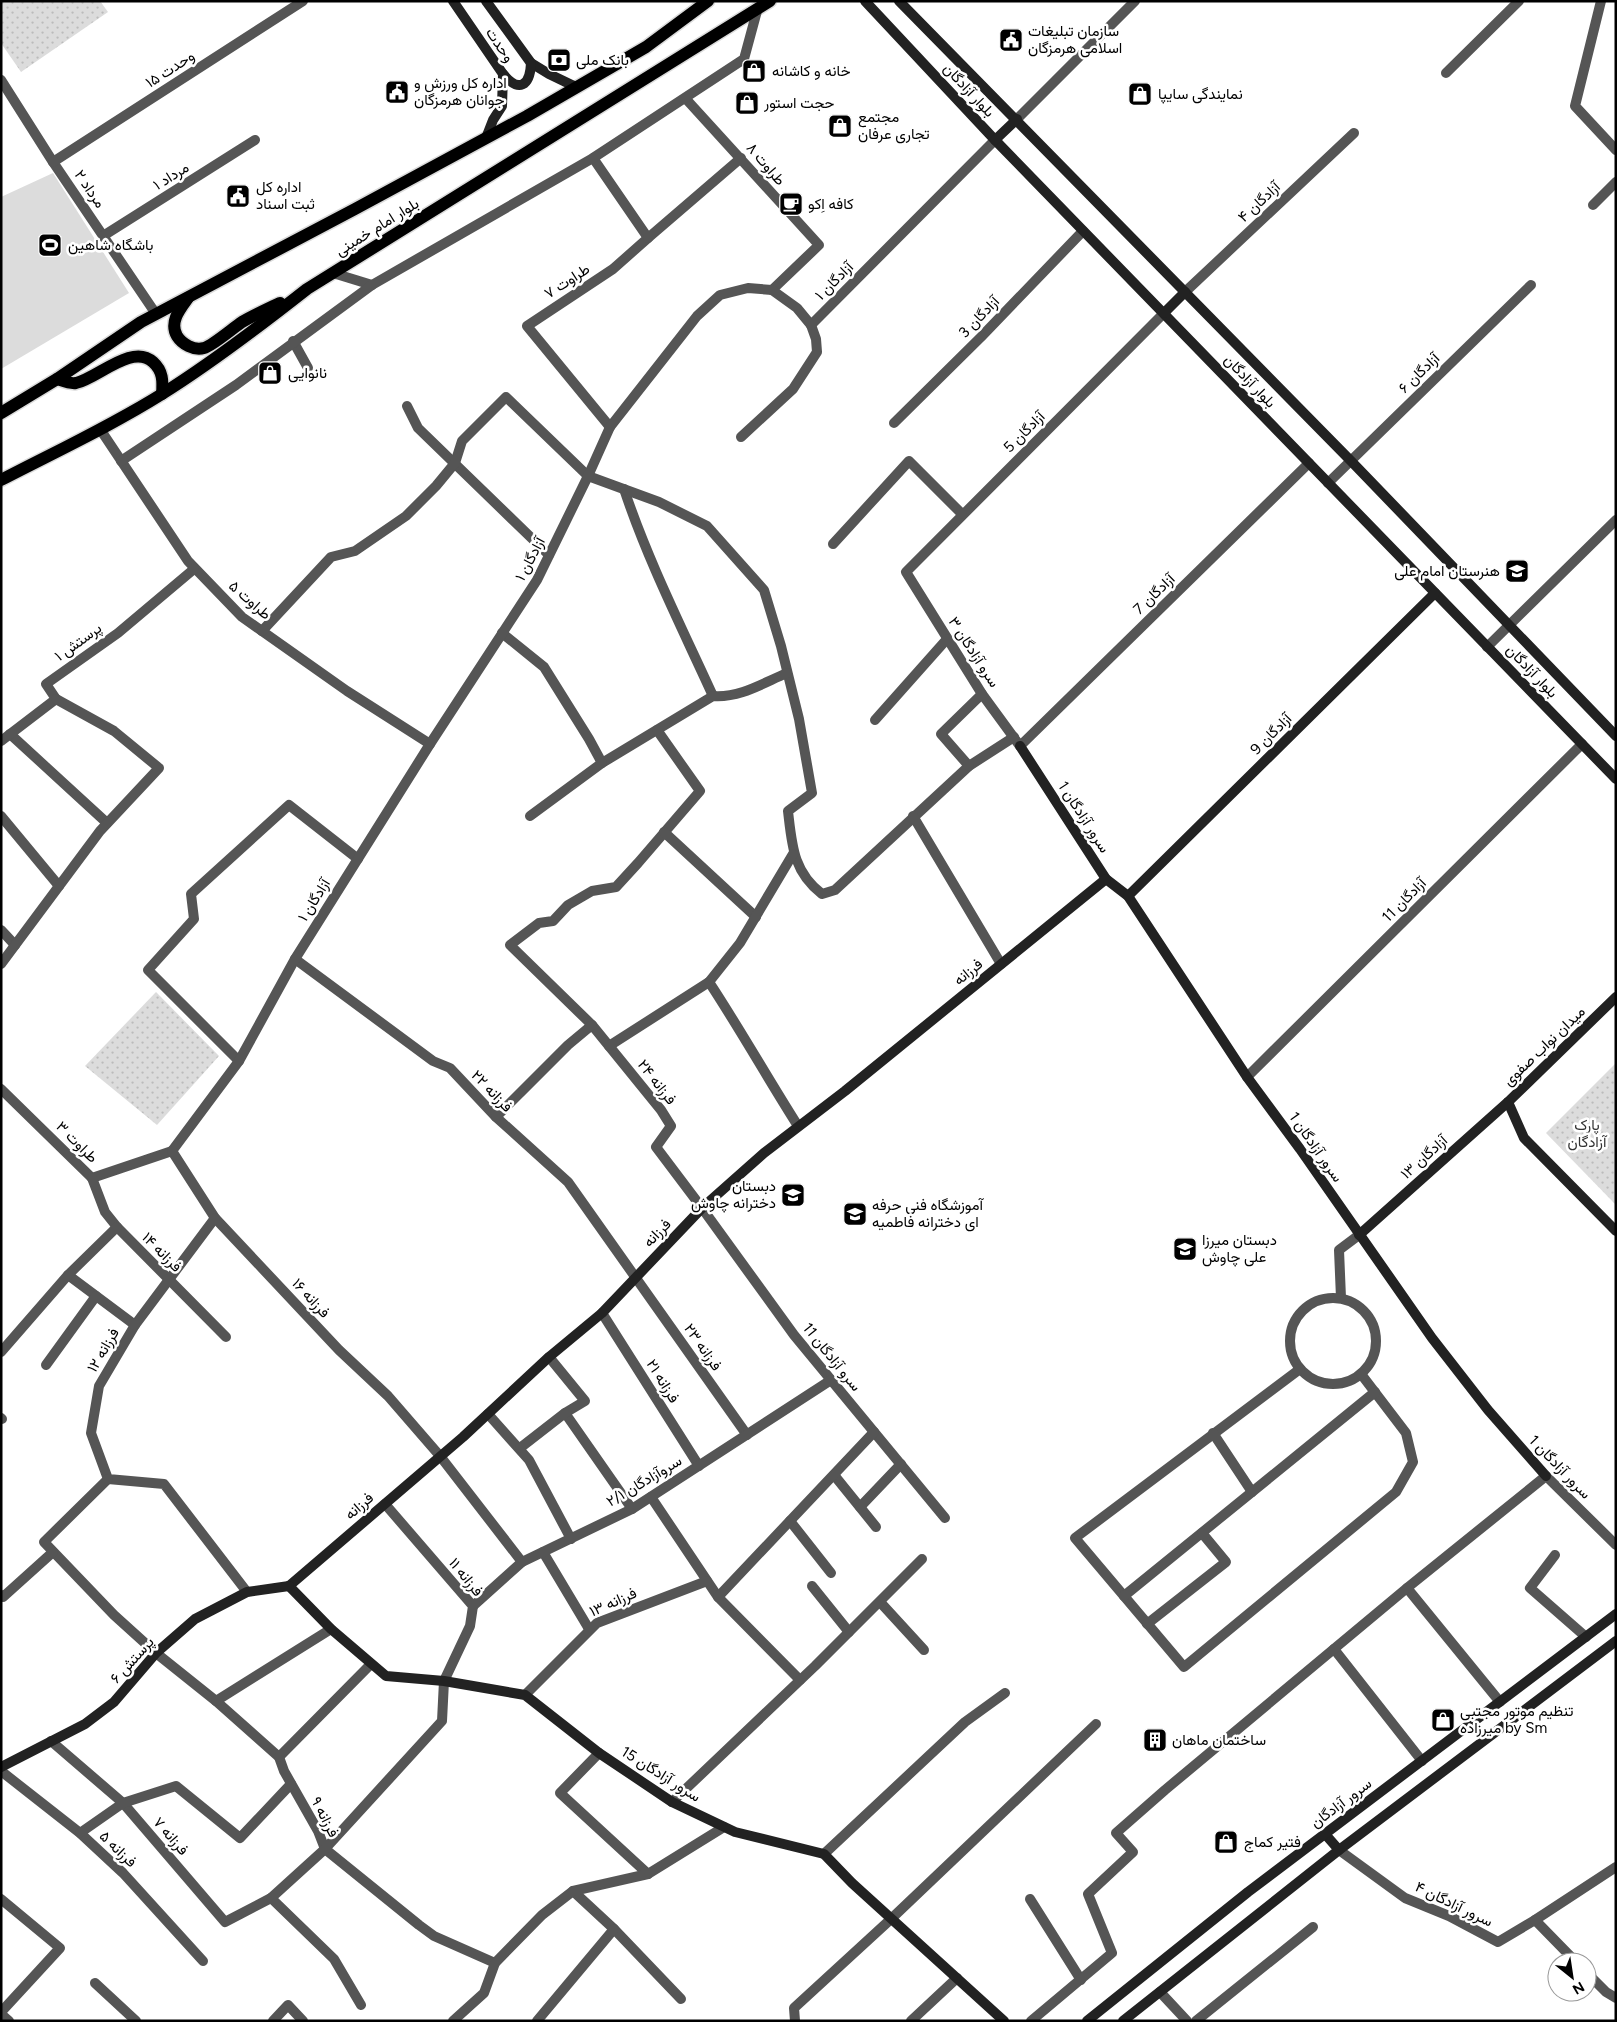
<svg xmlns="http://www.w3.org/2000/svg" width="1617" height="2022" viewBox="0 0 1617 2022" font-family="Figtree,Vazirmatn,sans-serif">
  <style>
    .park { fill: url(#park-dots) }
    .garden { fill: #dcdcdc }
    .lines { fill: none; stroke-linecap: round; stroke-linejoin: round }
    .primary-casing { stroke: #dbdbdb; stroke-width: 15 }
    .street { stroke: #555; stroke-width: 10 }
    .secondary { stroke: #222; stroke-width: 10 }
    .primary { stroke: #000; stroke-width: 12 }
    .labels { text-anchor: middle; dominant-baseline: central; stroke-width: 5; stroke-linejoin: round; paint-order: stroke }
    .poi-label { font-size: 15px; fill: #000; stroke: #fff; text-anchor: start }
    .street-label { font-size: 15px; fill: #000; stroke: #fff }
    .park-label { font-size: 15px; fill: #333; stroke: #fff }
  </style>
  <defs>
    <pattern id="park-dots" width="8" height="8" patternUnits="userSpaceOnUse" patternTransform="scale(1.25)"><rect width="8" height="8" fill="#dcdcdc"/><path d="M2 2h.1M6 6h.1" fill="none" stroke="#bbb" stroke-width="1.8" stroke-linecap="round"/></pattern>
  </defs>
  <rect width="100%" height="100%" fill="#fff"/>
  <g class="park">
    <path d="M 1,1 L 100,1 L 108,12 L 21,72 L 1,43 Z"/>
    <path d="M 156,992 L 219,1056 L 157,1125 L 85,1066 Z"/>
    <path d="M 1616,1063 L 1616,1205 L 1546,1133 Z"/>
  </g>
  <path class="garden" d="M 53,173 L 129,293 L 1,369 L 1,197 Z"/>
  <g class="lines">
    <g class="primary-casing">
      <g id="primary">
        <path d="M 188,298 C 180,309 169,322 177,336 C 182,344 194,351 204,348 C 212,346 233,328 242,322 C 254,315 267,309 280,303"/>
        <path d="M 57,379 C 63,381 70,384 76,383 C 98,378 132,343 153,362 C 163,371 163,381 162,394"/>
        <path d="M 1,413 L 57,379 L 141,322 L 355,209 L 527,116 L 646,47 L 708,1"/>
        <path d="M 1,480 C 55,452 111,426 162,394 C 213,362 260,326 307,289 L 770,1"/>
      </g>
    </g>
    <g class="street">
      <path d="M 1601,1 L 1575,106 L 1616,150"/>
      <path d="M 1446,73 L 1519,1"/>
      <path d="M 1,80 L 53,162 L 156,314"/>
      <path d="M 686,99 L 819,245 L 772,290"/>
      <path d="M 1017,119 L 1135,1"/>
      <path d="M 593,158 L 648,238 L 613,269 L 527,326 L 610,427"/>
      <path d="M 53,162 L 303,1"/>
      <path d="M 1593,205 L 1616,182"/>
      <path d="M 103,236 L 255,140"/>
      <path d="M 648,238 L 741,158"/>
      <path d="M 333,273 L 372,285"/>
      <path d="M 1185,292 L 1354,133"/>
      <path d="M 1164,313 L 906,572 L 982,694 L 1020,746 L 1309,463"/>
      <path d="M 293,341 L 308,368"/>
      <path d="M 407,406 L 418,428 L 549,555"/>
      <path d="M 894,423 L 981,337 L 1083,231"/>
      <path d="M 100,429 L 188,561 L 242,617 L 347,691 L 430,744"/>
      <path d="M 741,437 L 793,389 L 817,352 L 816,339 L 811,325"/>
      <path d="M 121,461 L 236,385 L 372,285 L 593,158 L 744,59 L 757,11"/>
      <path d="M 1328,483 L 1531,285"/>
      <path d="M 624,489 C 648,561 682,628 713,696"/>
      <path d="M 833,544 L 909,461 L 962,514"/>
      <path d="M 262,631 L 331,557 L 355,551 L 406,516 L 436,486 L 455,463 L 462,441 L 506,397 L 588,476 L 659,502 L 707,526 L 764,590 L 781,646 L 799,719 L 812,793 L 788,811 C 792,845 793,872 822,894 L 835,890 L 969,766 L 1014,737"/>
      <path d="M 502,633 L 544,667 L 589,739 L 602,763 L 713,696 C 740,698 763,683 787,673"/>
      <path d="M 1487,647 L 1616,520"/>
      <path d="M 875,720 L 947,639"/>
      <path d="M 657,730 L 700,791 L 638,863 L 616,887 L 592,891 L 568,905 L 553,921 L 539,923 L 510,945 L 592,1025 L 661,1110 L 671,1126 L 656,1147 L 702,1208 L 794,1335 L 945,1518"/>
      <path d="M 10,734 L 107,823"/>
      <path d="M 1,741 L 56,699 L 46,684 L 118,633 L 194,569"/>
      <path d="M 969,766 L 941,734 L 982,694"/>
      <path d="M 1,816 L 59,886"/>
      <path d="M 530,816 L 602,763"/>
      <path d="M 913,816 L 1001,964"/>
      <path d="M 664,832 L 756,917"/>
      <path d="M 1,930 L 15,945"/>
      <path d="M 295,959 L 433,1061 L 450,1068 L 496,1117 L 568,1182 L 747,1435"/>
      <path d="M 1,964 L 100,831 L 159,768 L 114,731 L 56,699"/>
      <path d="M 709,982 C 740,1029 768,1079 798,1126"/>
      <path d="M 609,1046 L 709,982 L 740,943 L 793,854"/>
      <path d="M 239,1061 L 148,970 L 194,919 L 191,894 L 289,805 L 358,859"/>
      <path d="M 1247,1077 L 1582,744"/>
      <path d="M 1,1089 L 92,1178 L 172,1151"/>
      <path d="M 496,1117 L 568,1045 L 592,1025"/>
      <path d="M 172,1151 L 239,1061 L 295,959 L 430,744 L 537,580 L 588,476 L 610,427 L 697,316 L 720,295 L 748,288 L 772,290 L 797,308 L 811,325 L 995,140"/>
      <path d="M 172,1151 L 215,1218 L 339,1350 L 388,1396 L 440,1456 L 522,1562"/>
      <path d="M 92,1178 L 105,1212 L 117,1227 L 226,1337"/>
      <path d="M 215,1218 L 135,1325 L 99,1386 L 91,1433 L 108,1479 L 164,1484 L 247,1592"/>
      <path d="M 68,1275 L 135,1325"/>
      <path d="M 1341,1298 L 1339,1250 L 1359,1235"/>
      <circle cx="1333" cy="1341" r="43"/>
      <path d="M 602,1313 L 699,1466"/>
      <path d="M 1,1352 L 68,1275 L 117,1227"/>
      <path d="M 46,1365 L 96,1296"/>
      <path d="M 1300,1369 L 1075,1538 L 1184,1667 L 1396,1492 L 1413,1462 L 1406,1433 L 1361,1374"/>
      <path d="M 565,1413 L 632,1509"/>
      <path d="M 488,1414 L 529,1460 L 571,1539"/>
      <path d="M 1,1418 L 2,1419"/>
      <path d="M 1213,1433 L 1252,1492"/>
      <path d="M 520,1448 L 565,1413 L 585,1401 L 549,1357"/>
      <path d="M 834,1475 L 876,1527"/>
      <path d="M 108,1479 L 44,1542 L 114,1615 L 156,1653 L 216,1701 L 279,1757 L 284,1771 L 318,1831 L 325,1849 L 419,1925 L 434,1936 L 495,1963"/>
      <path d="M 651,1497 L 718,1597"/>
      <path d="M 860,1507 L 901,1464"/>
      <path d="M 790,1521 L 831,1573"/>
      <path d="M 543,1552 L 589,1629"/>
      <path d="M 1555,1555 L 1530,1588 L 1586,1637"/>
      <path d="M 812,1586 L 849,1632"/>
      <path d="M 1407,1588 L 1500,1702"/>
      <path d="M 1,1595 L 3,1597 L 53,1552"/>
      <path d="M 1124,1596 L 1375,1392"/>
      <path d="M 880,1602 L 924,1650"/>
      <path d="M 473,1606 L 522,1562 L 632,1509 L 831,1380"/>
      <path d="M 1147,1624 L 1226,1562 L 1202,1533"/>
      <path d="M 1334,1649 L 1422,1761"/>
      <path d="M 800,1680 L 718,1597 L 874,1432"/>
      <path d="M 525,1695 L 597,1623 L 707,1581"/>
      <path d="M 216,1701 L 331,1629"/>
      <path d="M 51,1741 L 123,1803 L 225,1922 L 271,1898"/>
      <path d="M 599,1753 L 560,1793 L 648,1874"/>
      <path d="M 279,1757 L 370,1665"/>
      <path d="M 1,1771 L 80,1833 L 123,1873 L 203,1961"/>
      <path d="M 672,1802 L 815,1666 L 922,1559"/>
      <path d="M 80,1833 L 123,1803 L 176,1786 L 240,1838 L 291,1784"/>
      <path d="M 1339,1850 L 1405,1898 L 1449,1916 L 1498,1942 L 1535,1920 L 1576,1962"/>
      <path d="M 824,1854 L 965,1722 L 1005,1693"/>
      <path d="M 573,1891 L 614,1929 L 681,1999"/>
      <path d="M 1,1899 L 60,1948 L 1,2012"/>
      <path d="M 1030,1899 L 1081,1980"/>
      <path d="M 1535,1920 L 1616,1867"/>
      <path d="M 1587,1973 L 1606,1992 L 1616,1998"/>
      <path d="M 95,1983 L 136,2021"/>
      <path d="M 1160,1992 L 1187,2021"/>
      <path d="M 361,2005 L 334,1959 L 271,1898 L 325,1849 L 442,1721 L 444,1681 L 470,1626 L 473,1606 L 385,1504"/>
      <path d="M 1,2014 L 9,2021"/>
      <path d="M 273,2021 L 288,2005 L 303,2021"/>
      <path d="M 453,2021 L 484,1993 L 495,1963 L 542,1915 L 573,1891 L 648,1874 L 724,1827"/>
      <path d="M 537,2021 L 614,1929"/>
      <path d="M 795,2021 L 794,2008 L 891,1919 L 1096,1724"/>
      <path d="M 911,2021 L 957,1978"/>
      <path d="M 1031,2021 L 1112,1953 L 1088,1894 L 1133,1852 L 1116,1833 L 1165,1790 L 1407,1588 L 1546,1476 L 1616,1545"/>
      <path d="M 1196,2021 L 1313,1927"/>
    </g>
    <g class="secondary">
      <path d="M 453,1 L 503,74 L 502,106 L 493,120 L 486,138"/>
      <path d="M 486,1 L 531,63 L 549,74 L 576,87"/>
      <path d="M 865,1 L 995,140 L 1616,779"/>
      <path d="M 899,1 L 1351,461 L 1616,736"/>
      <path d="M 503,74 C 519,93 530,86 531,63"/>
      <path d="M 995,140 L 1017,119"/>
      <path d="M 1164,313 L 1185,292"/>
      <path d="M 1020,746 L 1106,879 L 1128,896 L 1247,1077 L 1300,1149 L 1432,1338 L 1488,1410 L 1546,1476"/>
      <path d="M 1128,896 L 1435,593"/>
      <path d="M 1508,1102 L 1524,1138 L 1616,1231"/>
      <path d="M 1359,1235 L 1508,1102 L 1616,997"/>
      <path d="M 289,1586 L 463,1437 L 549,1357 L 602,1313 L 702,1208 L 764,1153 L 845,1091 L 1106,879"/>
      <path d="M 289,1586 L 331,1629 L 386,1676 L 444,1681 L 525,1695 L 599,1753 L 672,1802 L 735,1832 L 824,1854 L 852,1883 L 1004,2021"/>
      <path d="M 1,1767 L 85,1724 L 114,1702 L 156,1653 L 195,1619 L 247,1592 L 289,1586"/>
      <path d="M 1325,1834 L 1339,1850"/>
      <path d="M 1087,2021 L 1248,1892 L 1616,1614"/>
      <path d="M 1123,2021 L 1339,1850 L 1616,1641"/>
    </g>
    <use href="#primary" class="primary"/>
  </g>
  <defs>
    <g id="civic-square" transform="scale(1.25)"><rect x="-9" y="-9" width="18" height="18" rx="4" fill="#000" stroke="#fff"/><path d="M-.6-6.5H3V-4.5H.6V-3L4-1V1h2V6H-6V1h2V-1L-.6-3ZM-1.2 2.5V6h2.4V2.5Z" fill="#fff"/></g>
    <g id="bank-square" transform="scale(1.25)"><rect x="-9" y="-9" width="18" height="18" rx="4" fill="#000" stroke="#fff"/><path d="M-6-4H6V4H-6ZM0-2.3a2.3 2.3 0 1 0 0 4.6a2.3 2.3 0 1 0 0-4.6Z" fill="#fff"/></g>
    <g id="shop-square" transform="scale(1.25)"><rect x="-9" y="-9" width="18" height="18" rx="4" fill="#000" stroke="#fff"/><path d="M-5-2.5h2.3a2.7 3.5 0 0 1 5.4 0H5L5.5 6h-11ZM-1.5-2.5h3a1.5 2.3 0 0 0-3 0Z" fill="#fff"/></g>
    <g id="cafe-square" transform="scale(1.25)"><rect x="-9" y="-9" width="18" height="18" rx="4" fill="#000" stroke="#fff"/><path d="M-5.5-4.5H6V0H3Q3 3.5 0 3.5H-2.5Q-5.5 3.5-5.5 0ZM3-3.2v2h1.7v-2ZM-6 4.5H4V6H-6Z" fill="#fff"/></g>
    <g id="stadium-square" transform="scale(1.25)"><rect x="-9" y="-9" width="18" height="18" rx="4" fill="#000" stroke="#fff"/><path d="M0-5a6.5 5 0 1 0 0 10a6.5 5 0 1 0 0-10ZM-3.5-1.8h7v3.6h-7Z" fill="#fff"/></g>
    <g id="school-square" transform="scale(1.25)"><rect x="-9" y="-9" width="18" height="18" rx="4" fill="#000" stroke="#fff"/><path d="M0-5L7-2L0 1L-7-2ZM-4 1L0 2.5L4 1V4Q0 6-4 4Z" fill="#fff"/></g>
    <g id="building-square" transform="scale(1.25)"><rect x="-9" y="-9" width="18" height="18" rx="4" fill="#000" stroke="#fff"/><path d="M-4-6H4V6H1V3H-1V6H-4ZM-2.5-4.3h1.7v1.8h-1.7ZM.8-4.3h1.7v1.8H.8ZM-2.5-1h1.7V.8h-1.7ZM.8-1h1.7V.8H.8Z" fill="#fff"/></g>
  </defs>
  <g fill-rule="evenodd">
    <use href="#civic-square" x="1011" y="40"/>
    <use href="#bank-square" x="559" y="60"/>
    <use href="#shop-square" x="754" y="71"/>
    <use href="#civic-square" x="397" y="92"/>
    <use href="#shop-square" x="1140" y="94"/>
    <use href="#shop-square" x="747" y="103"/>
    <use href="#shop-square" x="840" y="126"/>
    <use href="#civic-square" x="238" y="196"/>
    <use href="#cafe-square" x="791" y="204"/>
    <use href="#stadium-square" x="50" y="245"/>
    <use href="#shop-square" x="270" y="373"/>
    <use href="#school-square" x="1517" y="571"/>
    <use href="#school-square" x="793" y="1195"/>
    <use href="#school-square" x="855" y="1214"/>
    <use href="#school-square" x="1185" y="1249"/>
    <use href="#shop-square" x="1443" y="1720"/>
    <use href="#building-square" x="1155" y="1740"/>
    <use href="#shop-square" x="1226" y="1842"/>
  </g>
  <g class="labels">
    <g class="poi-label">
      <text x="1028" y="31">سازمان تبلیغات<tspan x="1028" dy="17">اسلامی هرمزگان</tspan></text>
      <text x="576" y="60">بانک ملی</text>
      <text x="772" y="71">خانه و کاشانه</text>
      <text x="414" y="83">اداره کل ورزش و<tspan x="414" dy="17">جوانان هرمزگان</tspan></text>
      <text x="1158" y="94">نمایندگی سایپا</text>
      <text x="764" y="103">حجت استور</text>
      <text x="858" y="117">مجتمع<tspan x="858" dy="17">تجاری عرفان</tspan></text>
      <text x="256" y="187">اداره کل<tspan x="256" dy="17">ثبت اسناد</tspan></text>
      <text x="808" y="204">کافه اِکو</text>
      <text x="68" y="245">باشگاه شاهین</text>
      <text x="288" y="373">نانوایی</text>
      <text x="1500" y="571" text-anchor="end">هنرستان امام علی</text>
      <text x="776" y="1186" text-anchor="end">دبستان<tspan x="776" dy="17">دخترانه چاوش</tspan></text>
      <text x="872" y="1205">آموزشگاه فنی حرفه<tspan x="872" dy="17">ای دخترانه فاطمیه</tspan></text>
      <text x="1202" y="1240">دبستان میرزا<tspan x="1202" dy="17">علی چاوش</tspan></text>
      <text x="1460" y="1711">تنظیم موتور مجتبی<tspan x="1460" dy="17">میرزاده by Sm</tspan></text>
      <text x="1172" y="1740">ساختمان ماهان</text>
      <text x="1244" y="1842">فتیر کماج</text>
    </g>
    <g class="street-label">
      <text transform="translate(500 45) rotate(56)">وحدت</text>
      <text transform="translate(170 69) rotate(-33)">وحدت ۱۵</text>
      <text transform="translate(969 90) rotate(47)">بلوار آزادگان</text>
      <text transform="translate(766 164) rotate(49)">طراوت ۸</text>
      <text transform="translate(171 176) rotate(-32)">مرداد ۱</text>
      <text transform="translate(90 189) rotate(56)">مرداد ۲</text>
      <text transform="translate(1259 202) rotate(-43)">آزادگان ۴</text>
      <text transform="translate(377 227) rotate(-32)">بلوار امام خمینی</text>
      <text transform="translate(567 281) rotate(-33)">طراوت ۷</text>
      <text transform="translate(834 281) rotate(-45)">آزادگان ۱</text>
      <text transform="translate(979 317) rotate(-46)">آزادگان 3</text>
      <text transform="translate(1419 373) rotate(-44)">آزادگان ۶</text>
      <text transform="translate(1250 381) rotate(46)">بلوار آزادگان</text>
      <text transform="translate(1024 432) rotate(-45)">آزادگان 5</text>
      <text transform="translate(530 559) rotate(-62)">آزادگان ۱</text>
      <text transform="translate(1154 594) rotate(-44)">آزادگان 7</text>
      <text transform="translate(250 600) rotate(41)">طراوت ۵</text>
      <text transform="translate(78 642) rotate(-36)">پرستش ۱</text>
      <text transform="translate(974 652) rotate(57)">سرو آزادگان ۳</text>
      <text transform="translate(1532 671) rotate(46)">بلوار آزادگان</text>
      <text transform="translate(1271 734) rotate(-45)">آزادگان 9</text>
      <text transform="translate(1084 817) rotate(57)">سرور آزادگان 1</text>
      <text transform="translate(314 900) rotate(-58)">آزادگان ۱</text>
      <text transform="translate(1404 900) rotate(-45)">آزادگان 11</text>
      <text transform="translate(968 972) rotate(-39)">فرزانه</text>
      <text transform="translate(1544 1046) rotate(-44)">میدان نواب صفوی</text>
      <text transform="translate(657 1082) rotate(52)">فرزانه ۲۴</text>
      <text transform="translate(492 1091) rotate(46)">فرزانه ۲۲</text>
      <text transform="translate(77 1142) rotate(45)">طراوت ۳</text>
      <text transform="translate(1316 1147) rotate(55)">سرور آزادگان 1</text>
      <text transform="translate(1424 1157) rotate(-42)">آزادگان ۱۳</text>
      <text transform="translate(657 1233) rotate(-46)">فرزانه</text>
      <text transform="translate(162 1252) rotate(45)">فرزانه ۱۴</text>
      <text transform="translate(311 1298) rotate(47)">فرزانه ۱۶</text>
      <text transform="translate(703 1347) rotate(55)">فرزانه ۲۳</text>
      <text transform="translate(103 1350) rotate(-60)">فرزانه ۱۲</text>
      <text transform="translate(832 1357) rotate(51)">سرو آزادگان 11</text>
      <text transform="translate(663 1381) rotate(58)">فرزانه ۲۱</text>
      <text transform="translate(1560 1467) rotate(46)">سرور آزادگان 1</text>
      <text transform="translate(644 1481) rotate(-31)">۲/۱ سروآزادگان</text>
      <text transform="translate(359 1506) rotate(-41)">فرزانه</text>
      <text transform="translate(466 1577) rotate(51)">فرزانه ۱۱</text>
      <text transform="translate(613 1602) rotate(-24)">فرزانه ۱۳</text>
      <text transform="translate(132 1660) rotate(-48)">پرستش ۶</text>
      <text transform="translate(661 1774) rotate(32)">سرور آزادگان 15</text>
      <text transform="translate(1341 1803) rotate(-37)">سرور آزادگان</text>
      <text transform="translate(325 1817) rotate(63)">فرزانه ۹</text>
      <text transform="translate(171 1836) rotate(49)">فرزانه ۷</text>
      <text transform="translate(118 1849) rotate(44)">فرزانه ۵</text>
      <text transform="translate(1454 1904) rotate(26)">سرور آزادگان ۴</text>
    </g>
    <g class="park-label">
      <text x="1587" y="1125">پارک<tspan x="1587" dy="17">آزادگان</tspan></text>
    </g>
  </g>
  <rect width="1617" height="2022" fill="none" stroke="#000000" stroke-width="5"/>
  <g transform="translate(1572 1977) rotate(150)"><circle r="24" fill="#ffffff" stroke="#999999"/>
  <path d="M0-4L9 19L0 12L-9 19Z" fill="#000000"/>
  <text y="-8" font-size="14" font-weight="bold" text-anchor="middle" fill="#000000">N</text>
  </g>
</svg>
